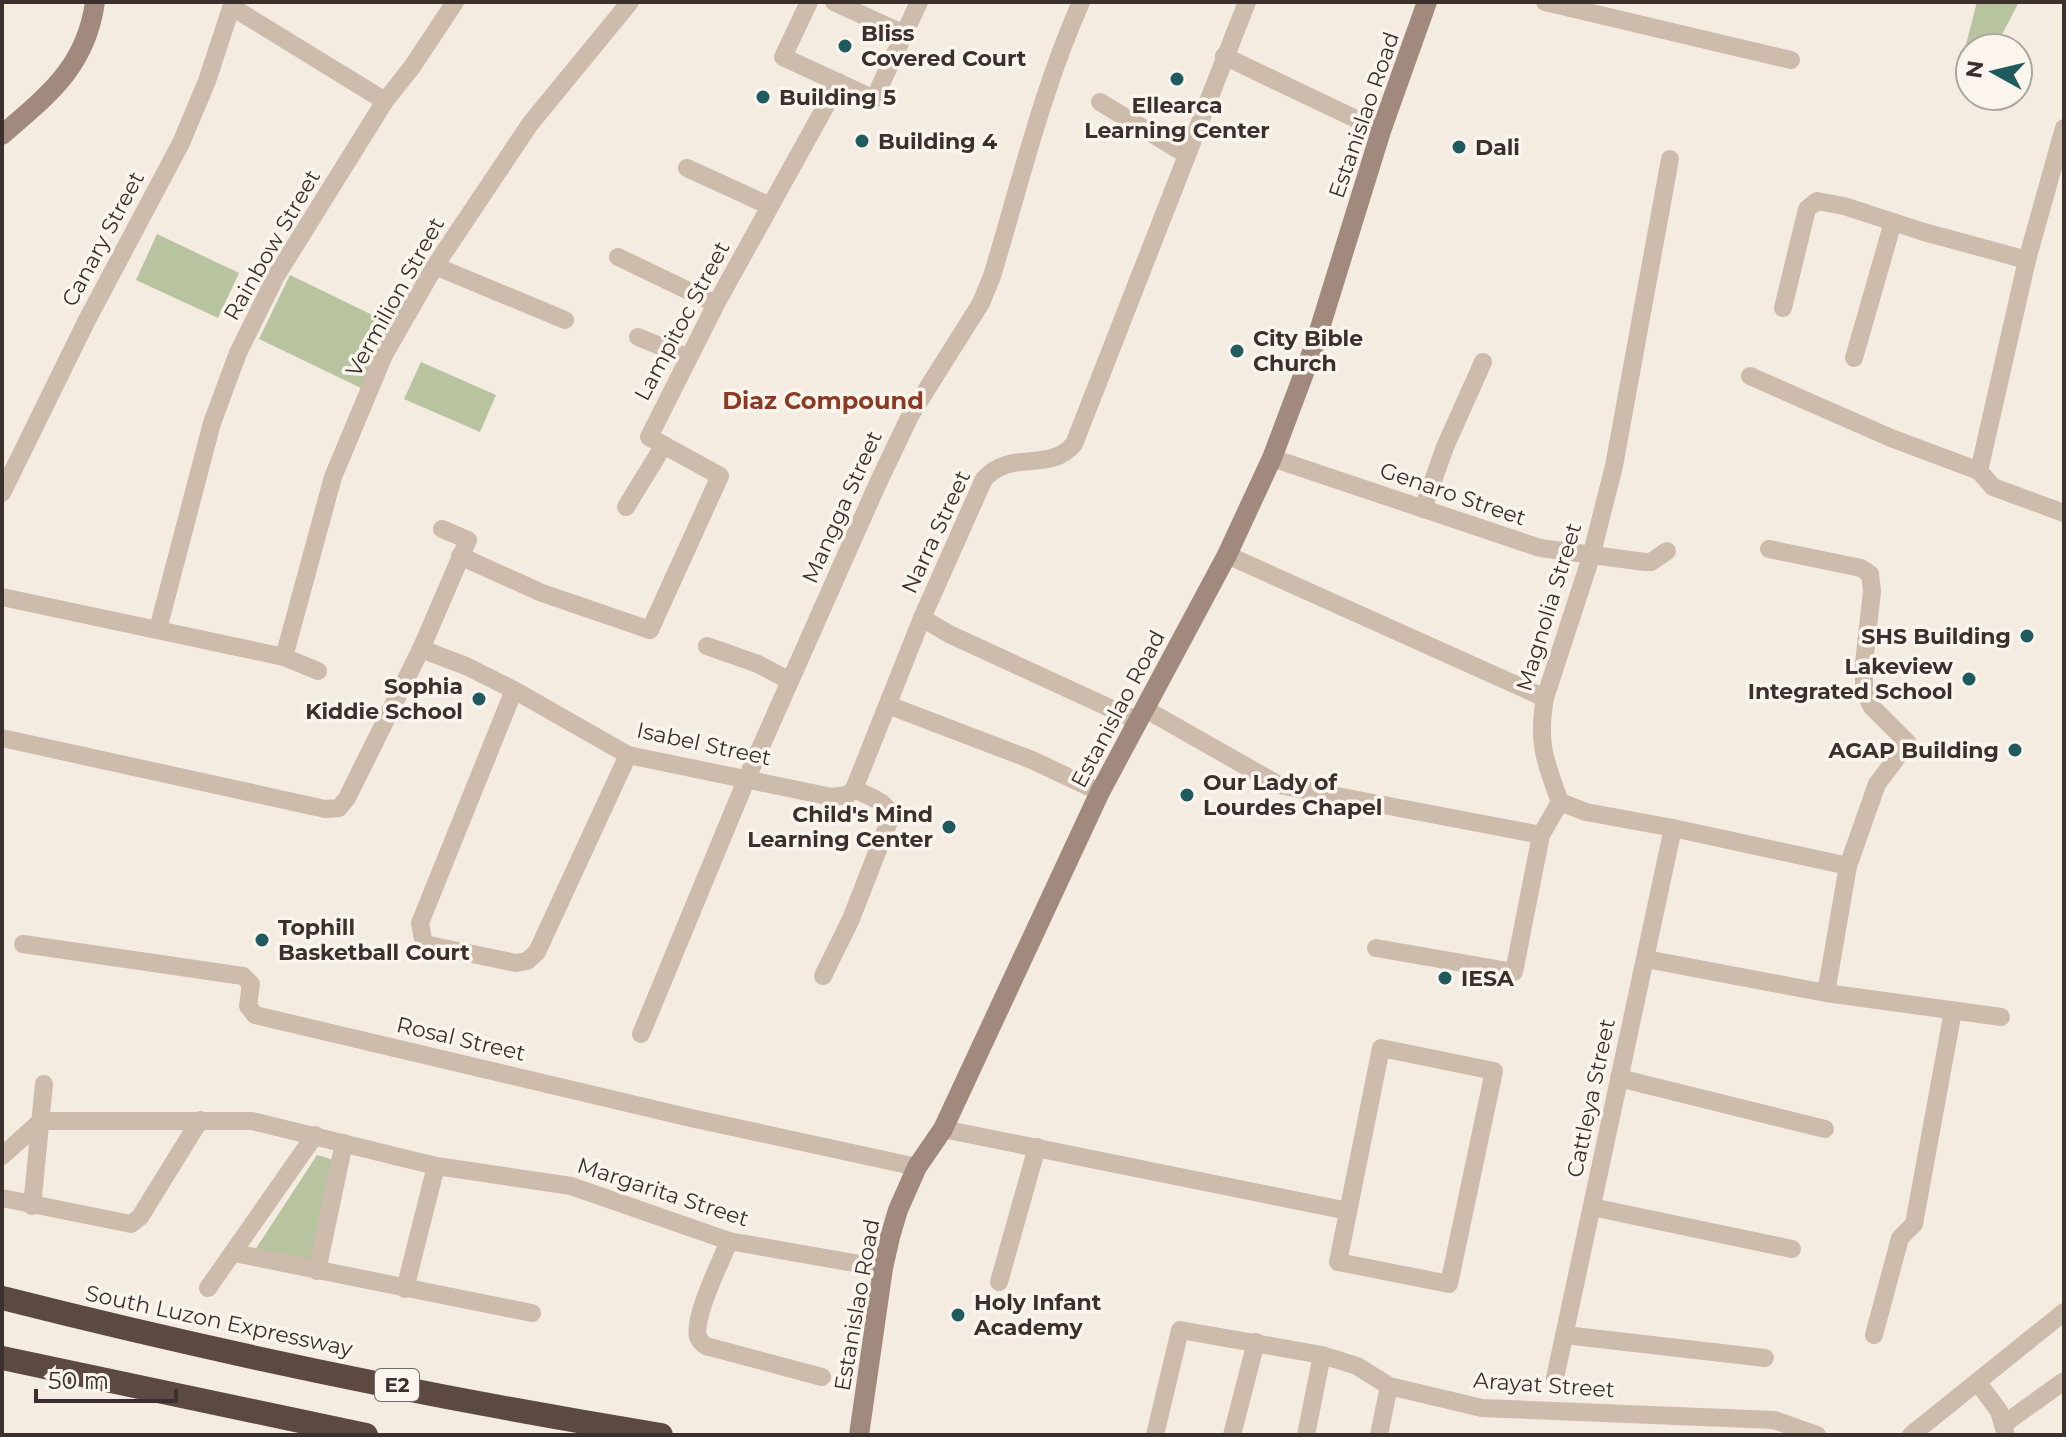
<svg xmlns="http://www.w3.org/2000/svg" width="2066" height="1437" viewBox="0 0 2066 1437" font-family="Montserrat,sans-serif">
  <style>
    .green { fill: #b8c4a0 }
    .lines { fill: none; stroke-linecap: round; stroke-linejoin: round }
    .street { stroke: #cdbbac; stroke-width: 18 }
    .secondary { stroke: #a18a7d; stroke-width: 20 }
    .highway { stroke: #5c4a42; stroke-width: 24 }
    .poi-dot { fill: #1f5a5e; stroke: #fbf5ee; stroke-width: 3 }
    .labels { text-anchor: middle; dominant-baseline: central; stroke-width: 7; stroke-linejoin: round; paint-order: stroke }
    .shield { fill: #fbf5ee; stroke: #756b66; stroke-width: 2 }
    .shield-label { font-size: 20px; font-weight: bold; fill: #3b302b }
    .poi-label { font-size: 22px; font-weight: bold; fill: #3b302b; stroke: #fbf5ee; text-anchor: start }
    .street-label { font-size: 22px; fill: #3b302b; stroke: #fbf5ee }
    .neighbourhood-label { font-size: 24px; font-weight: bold; fill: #8c3b22; stroke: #fbf5ee }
  </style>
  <rect width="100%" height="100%" fill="#f4ebe1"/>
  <g class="green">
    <path d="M 1977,2 L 2019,2 L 1995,48 L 1970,48 L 1970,50 L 1965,48 Z"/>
    <path d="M 157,234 L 239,273 L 218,318 L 136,280 Z"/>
    <path d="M 290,275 L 391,324 L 361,388 L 259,339 Z"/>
    <path d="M 421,362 L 496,395 L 480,432 L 404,399 Z"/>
    <path d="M 317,1155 L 334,1160 L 311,1262 L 255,1250 Z"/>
  </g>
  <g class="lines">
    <g class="street">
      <path d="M 809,2 L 783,57 L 874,99 L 919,2"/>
      <path d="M 834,2 L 904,34"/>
      <path d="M 1545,2 L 1791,60"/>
      <path d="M 232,7 L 385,101"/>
      <path d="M 1224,56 L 1381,131"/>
      <path d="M 1100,102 L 1187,155"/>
      <path d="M 687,168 L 770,206"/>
      <path d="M 618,257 L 716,304"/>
      <path d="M 435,266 L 565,320"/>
      <path d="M 1783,308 L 1807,209 L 1817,201 L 1844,206 L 1924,232 L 2027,260"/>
      <path d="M 638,337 L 687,357"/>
      <path d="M 1854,358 L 1893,222"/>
      <path d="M 1750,376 L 1891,438 L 1979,471"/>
      <path d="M 1272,458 L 1540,548 L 1645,562 L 1651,562 L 1667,551"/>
      <path d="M 1979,471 L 2027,260 L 2064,128"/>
      <path d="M 1979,471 L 1993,487 L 2064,513"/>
      <path d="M 2,493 L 87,320 L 181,143 L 207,81 L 233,2"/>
      <path d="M 626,507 L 664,445"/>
      <path d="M 1423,509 L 1445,447 L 1483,362"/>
      <path d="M 1769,549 L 1861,568 L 1870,574 L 1872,591 L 1864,663 L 1864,691 L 1872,707 L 1908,743 L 1877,784 L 1848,866 L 1826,993"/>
      <path d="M 1227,555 L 1545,698"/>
      <path d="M 460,556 L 542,593 L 650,630 L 720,476 L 649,437 L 716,304 L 839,82"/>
      <path d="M 2,597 L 284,657 L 318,671"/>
      <path d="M 922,618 L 949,634 L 1138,721"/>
      <path d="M 158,629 L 212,423 L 238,353 L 276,276 L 385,101 L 412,67 L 455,2"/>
      <path d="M 707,646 L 758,664 L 790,681"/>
      <path d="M 421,649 L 466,666 L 514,690 L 628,755 L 832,797 L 847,795 L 854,789"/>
      <path d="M 284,657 L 333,477 L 384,355 L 435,266 L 530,124 L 630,2"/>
      <path d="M 514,690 L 420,923 L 423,940 L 429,945 L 516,963 L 527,961 L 537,952 L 628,755"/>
      <path d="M 888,705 L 1032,760 L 1100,792"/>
      <path d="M 1145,709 L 1279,785 L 1541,835"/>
      <path d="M 2,738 L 325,809 L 339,808 L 347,798 L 421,649 L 468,540 L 442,529"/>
      <path d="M 854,789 L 922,618 L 984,479 C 1013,448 1048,474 1074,444 L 1247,2"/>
      <path d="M 1560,802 L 1586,812 L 1673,828 L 1848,866"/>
      <path d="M 23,944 L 243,976 L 251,984 L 248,1006 L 255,1015 L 691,1118 L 917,1167"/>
      <path d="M 1376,948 L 1514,972 L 1541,835 L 1560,802 C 1545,761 1537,743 1545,698 L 1591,557 L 1614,466 L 1670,159"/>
      <path d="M 1646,959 L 1826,993 L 2001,1017"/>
      <path d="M 823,976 L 851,919 L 890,819 C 891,802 868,796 854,789"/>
      <path d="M 641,1034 L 747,778 L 878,483 L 910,416 L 981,303 L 992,276 C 1020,184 1042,90 1081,2"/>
      <path d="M 1381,1048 L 1494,1071 L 1449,1284 L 1338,1262 Z"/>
      <path d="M 1619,1078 L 1825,1129"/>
      <path d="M 943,1129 L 1348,1211"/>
      <path d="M 2,1156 L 41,1121 L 252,1121 L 436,1166 L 571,1186 L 729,1241 L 883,1268"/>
      <path d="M 2,1198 L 131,1224 L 140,1217 L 200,1120"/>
      <path d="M 32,1206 L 44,1084"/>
      <path d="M 1592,1207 L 1792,1249"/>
      <path d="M 729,1241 C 721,1262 693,1316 698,1337 C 700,1342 702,1343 706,1346 L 822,1377"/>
      <path d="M 234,1253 L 532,1313"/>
      <path d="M 317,1271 L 344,1143"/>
      <path d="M 999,1282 L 1037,1147"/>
      <path d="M 208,1288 L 315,1135"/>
      <path d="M 405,1289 L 436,1166"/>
      <path d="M 1565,1335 L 1765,1358"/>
      <path d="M 1874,1335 L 1900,1238 L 1914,1224 L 1953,1011"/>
      <path d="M 1555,1378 L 1673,828"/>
      <path d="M 1978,1383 L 1999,1411 L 2006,1435"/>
      <path d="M 2004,1424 L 2064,1381"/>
      <path d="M 1155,1435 L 1180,1330 L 1322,1355 L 1357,1366 L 1389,1386 L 1482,1408 L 1774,1420 L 1817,1435"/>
      <path d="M 1232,1435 L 1256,1342"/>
      <path d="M 1306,1435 L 1322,1355"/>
      <path d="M 1379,1435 L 1389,1386"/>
      <path d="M 1911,1435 L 2064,1312"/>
    </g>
    <g class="secondary">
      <path d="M 2,135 C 48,95 86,67 95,2"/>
      <path d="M 859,1435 L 883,1268 L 890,1237 L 898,1210 L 917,1167 L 943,1129 L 1100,792 L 1227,555 L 1272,458 L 1315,344 L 1381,131 L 1427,2"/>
    </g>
    <g class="highway">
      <path d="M 2,1298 C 219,1353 440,1399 661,1435"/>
      <path d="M 2,1358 L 366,1435"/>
    </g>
  </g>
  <g class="poi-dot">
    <circle cx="845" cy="46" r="8"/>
    <circle cx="1177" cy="79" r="8"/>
    <circle cx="763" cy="97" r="8"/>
    <circle cx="862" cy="141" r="8"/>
    <circle cx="1459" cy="147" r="8"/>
    <circle cx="1237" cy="351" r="8"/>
    <circle cx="2027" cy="636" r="8"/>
    <circle cx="1969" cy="679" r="8"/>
    <circle cx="479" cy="699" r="8"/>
    <circle cx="2015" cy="750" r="8"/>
    <circle cx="1187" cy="795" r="8"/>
    <circle cx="949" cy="827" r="8"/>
    <circle cx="262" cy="940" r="8"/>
    <circle cx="1445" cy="978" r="8"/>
    <circle cx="958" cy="1315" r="8"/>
  </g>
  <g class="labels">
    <rect class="shield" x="375" y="1369" width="44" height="32" rx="6"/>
    <g class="shield-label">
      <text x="397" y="1385">E2</text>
    </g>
    <g class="poi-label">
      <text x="861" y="33">Bliss<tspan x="861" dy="25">Covered Court</tspan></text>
      <text x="779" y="97">Building 5</text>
      <text x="1177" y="105" text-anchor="middle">Ellearca<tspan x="1177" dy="25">Learning Center</tspan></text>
      <text x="878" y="141">Building 4</text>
      <text x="1475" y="147">Dali</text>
      <text x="1253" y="338">City Bible<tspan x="1253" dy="25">Church</tspan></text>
      <text x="2011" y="636" text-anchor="end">SHS Building</text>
      <text x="1953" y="666" text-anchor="end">Lakeview<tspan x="1953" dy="25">Integrated School</tspan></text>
      <text x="463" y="686" text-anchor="end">Sophia<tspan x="463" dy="25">Kiddie School</tspan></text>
      <text x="1999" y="750" text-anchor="end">AGAP Building</text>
      <text x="1203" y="782">Our Lady of<tspan x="1203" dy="25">Lourdes Chapel</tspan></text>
      <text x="933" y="814" text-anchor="end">Child's Mind<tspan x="933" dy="25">Learning Center</tspan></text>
      <text x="278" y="927">Tophill<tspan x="278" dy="25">Basketball Court</tspan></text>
      <text x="1461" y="978">IESA</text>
      <text x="974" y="1302">Holy Infant<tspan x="974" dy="25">Academy</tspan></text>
    </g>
    <g class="street-label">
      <text transform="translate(1364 115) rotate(-71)">Estanislao Road</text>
      <text transform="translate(103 239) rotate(-62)">Canary Street</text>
      <text transform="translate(272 245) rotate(-60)">Rainbow Street</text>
      <text transform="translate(395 297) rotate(-61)">Vermilion Street</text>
      <text transform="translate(682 321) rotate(-62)">Lampitoc Street</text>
      <text transform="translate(1453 494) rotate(19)">Genaro Street</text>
      <text transform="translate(842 507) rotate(-66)">Mangga Street</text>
      <text transform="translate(936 532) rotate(-65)">Narra Street</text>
      <text transform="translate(1549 607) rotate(-73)">Magnolia Street</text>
      <text transform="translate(1118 709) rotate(-62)">Estanislao Road</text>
      <text transform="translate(704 744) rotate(12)">Isabel Street</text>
      <text transform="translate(461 1039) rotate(13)">Rosal Street</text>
      <text transform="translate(1591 1098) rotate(-78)">Cattleya Street</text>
      <text transform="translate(663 1192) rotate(18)">Margarita Street</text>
      <text transform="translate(857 1305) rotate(-80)">Estanislao Road</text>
      <text transform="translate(219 1321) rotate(12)">South Luzon Expressway</text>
      <text transform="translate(1544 1385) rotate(4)">Arayat Street</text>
    </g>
    <g class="neighbourhood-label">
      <text x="823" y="400">Diaz Compound</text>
    </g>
  </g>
  <rect width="2066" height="1437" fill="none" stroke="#3b302b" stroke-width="8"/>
  <g transform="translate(1994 72) rotate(278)"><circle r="38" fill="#fbf5ee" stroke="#aea6a0" stroke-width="2"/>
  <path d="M0-6L14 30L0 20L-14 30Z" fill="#1f5a5e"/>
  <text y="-12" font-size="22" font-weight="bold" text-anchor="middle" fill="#3b302b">N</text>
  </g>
  <path d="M36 1389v12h140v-12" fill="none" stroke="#3b302b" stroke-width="4"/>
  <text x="48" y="1389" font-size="24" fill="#3b302b" stroke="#fbf5ee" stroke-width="6" paint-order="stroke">50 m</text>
</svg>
